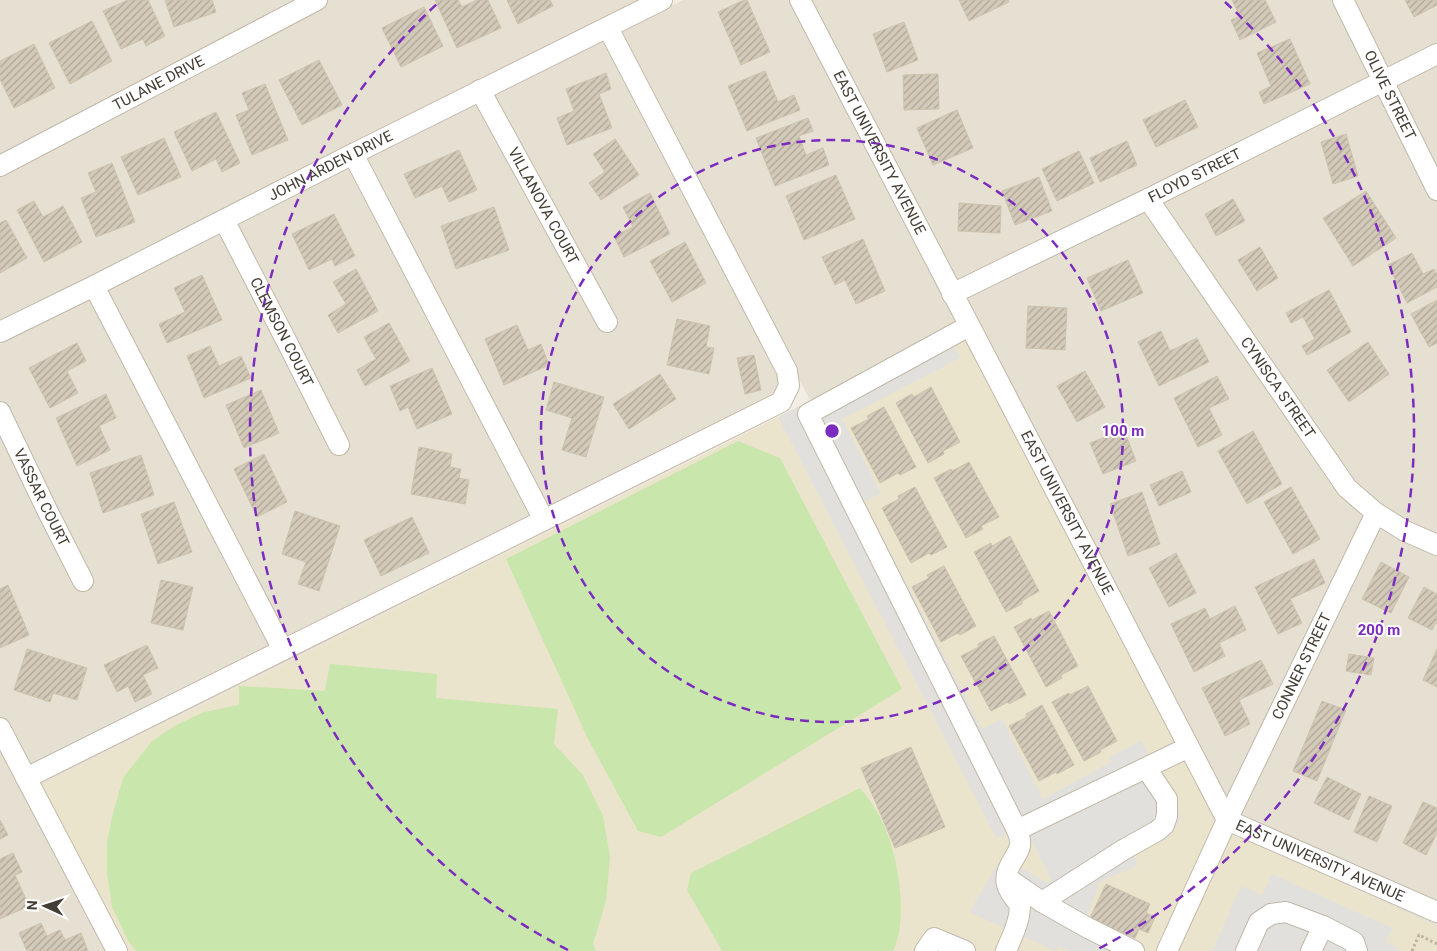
<svg xmlns="http://www.w3.org/2000/svg" width="1437" height="951" viewBox="0 0 1437 951" font-family="Roboto,sans-serif">
  <style>
    .residential { fill: #e6e0d2 }
    .education { fill: #ebe4cd }
    .pitch { fill: #c9e6ac }
    .parking { fill: #e2e0dc }
    .building { fill: url(#building-hatch); stroke: #cec2ac }
    .lines { fill: none; stroke-linecap: round; stroke-linejoin: round }
    .minor-casing { stroke: #c0b9a9; stroke-width: 22 }
    .path { stroke: #bfb398; stroke-width: 3; stroke-dasharray: 2.5 2.5; stroke-linecap: butt }
    .minor { stroke: #fff; stroke-width: 20 }
    .ring { fill: none; stroke: #7b2cbf; stroke-width: 2.5; stroke-dasharray: 9 6 }
    .labels { text-anchor: middle; dominant-baseline: central; stroke-width: 4; stroke-linejoin: round; paint-order: stroke }
    .street-label { font-size: 15px; fill: #433e34; stroke: #fff }
    .centre { fill: #7b2cbf; stroke: #fff; stroke-width: 2.5 }
    .ring-label { font-size: 15px; text-anchor: middle; font-weight: bold; fill: #7b2cbf; stroke: #fff; stroke-width: 4; stroke-linejoin: round; paint-order: stroke }
  </style>
  <defs>
    <pattern id="building-hatch" width="6" height="6" patternUnits="userSpaceOnUse" patternTransform="scale(1.25)"><rect width="6" height="6" fill="#d3cab9"/><path d="M-1 1l2-2M0 6l6-6M5 7l2-2" fill="none" stroke="#ada597"/></pattern>
  </defs>
  <rect width="100%" height="100%" fill="#f2eee4"/>
  <g class="residential">
    <path d="M 0,0 L 638,0 L 0,321 Z"/>
    <path d="M 683,0 L 1437,0 L 1437,927 L 1226,830 L 810,400 L 620,39 L 619,35 L 622,31 Z"/>
    <path d="M 603,41 L 606,42 L 784,372 L 779,395 L 763,405 L 770,420 L 41,785 L 128,951 L 0,951 L 0,344 L 347,168 Z"/>
  </g>
  <path class="education" d="M 957,326 L 1226,830 L 1437,927 L 1437,951 L 128,951 L 41,785 L 778,417 Z"/>
  <g class="pitch">
    <path d="M 738,441 L 780,458 L 902,689 L 661,837 L 638,831 L 588,739 L 506,559 Z"/>
    <path d="M 330,664 L 437,674 L 436,698 L 558,709 L 554,744 L 583,775 L 603,816 L 610,856 L 606,901 L 593,944 L 596,951 L 136,951 L 129,942 L 112,907 L 107,873 L 107,842 L 112,817 L 123,778 L 152,741 L 176,725 L 204,712 L 239,705 L 239,686 L 325,691 Z"/>
    <path d="M 860,788 C 869,799 877,810 883,823 C 898,855 909,918 893,951 L 722,951 L 687,890 L 691,873 Z"/>
  </g>
  <g class="parking">
    <path d="M 946,331 L 960,358 L 842,419 L 881,493 L 864,502 L 982,729 L 1002,719 L 1043,799 L 1111,762 L 1110,757 L 1141,740 L 1181,817 L 1174,830 L 1167,839 L 1133,853 L 1138,865 L 1100,882 L 1086,918 L 1133,939 L 1128,951 L 1069,951 L 1058,946 L 1055,951 L 969,912 L 1002,857 L 1048,883 L 1051,880 L 1024,825 L 997,839 L 778,417 Z"/>
    <path d="M 1272,874 L 1392,928 L 1386,943 L 1400,949 L 1400,951 L 1212,951 L 1241,886 L 1262,895 Z"/>
  </g>
  <g class="building">
    <path d="M 128,0 L 148,0 L 165,36 L 146,46 L 143,39 L 121,49 L 103,11 Z"/>
    <path d="M 165,0 L 212,0 L 216,12 L 174,27 Z"/>
    <path d="M 435,0 L 458,0 L 462,7 L 477,0 L 488,0 L 501,28 L 457,48 Z"/>
    <path d="M 507,0 L 550,0 L 553,6 L 518,24 Z"/>
    <path d="M 744,0 L 747,0 L 770,52 L 741,65 L 718,12 Z"/>
    <path d="M 959,0 L 1008,0 L 1009,2 L 969,21 Z"/>
    <path d="M 1232,0 L 1265,0 L 1276,22 L 1240,40 L 1231,20 L 1240,16 Z"/>
    <path d="M 1405,0 L 1437,0 L 1437,5 L 1414,17 Z"/>
    <path d="M 424,7 L 443,46 L 401,67 L 382,28 Z"/>
    <path d="M 92,21 L 112,61 L 70,84 L 49,43 Z"/>
    <path d="M 904,22 L 918,60 L 887,72 L 873,34 Z"/>
    <path d="M 1290,39 L 1310,84 L 1264,104 L 1259,92 L 1271,86 L 1257,53 Z"/>
    <path d="M 34,44 L 55,88 L 14,108 L 0,79 L 0,61 Z"/>
    <path d="M 319,60 L 342,105 L 302,125 L 279,80 Z"/>
    <path d="M 765,71 L 778,102 L 794,95 L 800,110 L 747,131 L 728,86 Z"/>
    <path d="M 606,73 L 611,89 L 599,94 L 612,128 L 567,145 L 557,118 L 574,111 L 566,89 Z"/>
    <path d="M 938,74 L 939,109 L 904,110 L 903,75 Z"/>
    <path d="M 265,84 L 288,140 L 252,155 L 236,115 L 249,110 L 242,93 Z"/>
    <path d="M 1185,100 L 1198,127 L 1156,147 L 1143,120 Z"/>
    <path d="M 957,110 L 973,148 L 933,165 L 917,128 Z"/>
    <path d="M 216,112 L 240,163 L 222,172 L 216,159 L 192,171 L 174,132 Z"/>
    <path d="M 808,118 L 813,131 L 799,136 L 806,155 L 823,148 L 829,165 L 775,186 L 756,138 Z"/>
    <path d="M 1346,134 L 1358,176 L 1333,184 L 1321,142 Z"/>
    <path d="M 164,138 L 181,177 L 138,195 L 121,157 Z"/>
    <path d="M 615,139 L 639,175 L 601,200 L 589,183 L 605,172 L 593,154 Z"/>
    <path d="M 1127,141 L 1137,165 L 1100,182 L 1090,158 Z"/>
    <path d="M 459,150 L 477,190 L 449,202 L 442,186 L 415,198 L 404,174 Z"/>
    <path d="M 1079,151 L 1094,183 L 1057,201 L 1042,169 Z"/>
    <path d="M 112,163 L 135,222 L 96,237 L 81,198 L 96,192 L 88,173 Z"/>
    <path d="M 836,175 L 855,219 L 804,240 L 786,196 Z"/>
    <path d="M 1039,177 L 1052,211 L 1015,225 L 1002,191 Z"/>
    <path d="M 1366,191 L 1396,238 L 1353,266 L 1323,218 Z"/>
    <path d="M 650,193 L 670,234 L 624,257 L 614,236 L 633,227 L 623,207 Z"/>
    <path d="M 1233,199 L 1245,221 L 1216,236 L 1205,214 Z"/>
    <path d="M 34,201 L 43,217 L 63,206 L 82,242 L 44,262 L 17,210 Z"/>
    <path d="M 959,203 L 1001,206 L 1000,233 L 958,231 Z"/>
    <path d="M 494,207 L 509,250 L 456,269 L 441,226 Z"/>
    <path d="M 334,214 L 355,256 L 335,266 L 332,259 L 309,270 L 292,234 Z"/>
    <path d="M 6,220 L 27,258 L 0,273 L 0,223 Z"/>
    <path d="M 863,239 L 885,291 L 856,304 L 845,280 L 835,285 L 822,257 Z"/>
    <path d="M 685,242 L 706,283 L 672,302 L 650,261 Z"/>
    <path d="M 1260,247 L 1278,278 L 1257,291 L 1238,260 Z"/>
    <path d="M 1412,253 L 1423,274 L 1434,269 L 1437,274 L 1437,287 L 1407,303 L 1388,265 Z"/>
    <path d="M 1128,260 L 1143,293 L 1101,311 L 1087,278 Z"/>
    <path d="M 356,269 L 378,311 L 338,333 L 328,315 L 346,304 L 333,282 Z"/>
    <path d="M 202,275 L 222,320 L 167,343 L 159,324 L 185,312 L 174,288 Z"/>
    <path d="M 1329,290 L 1351,332 L 1307,355 L 1302,346 L 1315,339 L 1303,317 L 1291,323 L 1286,313 Z"/>
    <path d="M 1437,300 L 1437,343 L 1429,347 L 1411,314 Z"/>
    <path d="M 1028,306 L 1067,308 L 1065,350 L 1026,348 Z"/>
    <path d="M 677,319 L 710,326 L 706,347 L 714,348 L 709,374 L 667,365 Z"/>
    <path d="M 389,323 L 410,361 L 365,386 L 357,370 L 376,359 L 364,337 Z"/>
    <path d="M 517,325 L 528,350 L 541,344 L 549,365 L 504,385 L 485,339 Z"/>
    <path d="M 1161,331 L 1170,351 L 1197,338 L 1209,362 L 1159,386 L 1138,342 Z"/>
    <path d="M 1368,342 L 1389,374 L 1349,402 L 1327,370 Z"/>
    <path d="M 77,343 L 86,361 L 67,371 L 78,393 L 50,408 L 29,368 Z"/>
    <path d="M 210,346 L 219,366 L 241,356 L 251,378 L 204,398 L 187,356 Z"/>
    <path d="M 754,355 L 761,390 L 745,394 L 737,358 Z"/>
    <path d="M 432,368 L 452,414 L 417,429 L 408,407 L 400,411 L 390,386 Z"/>
    <path d="M 1085,371 L 1105,407 L 1077,422 L 1057,386 Z"/>
    <path d="M 660,374 L 676,399 L 629,429 L 613,404 Z"/>
    <path d="M 1217,376 L 1229,399 L 1209,408 L 1222,435 L 1198,447 L 1174,398 Z"/>
    <path d="M 554,382 L 604,397 L 586,457 L 562,450 L 572,418 L 546,410 Z"/>
    <path d="M 931,387 L 960,442 L 943,451 L 944,454 L 928,463 L 896,403 L 912,394 L 914,397 Z"/>
    <path d="M 261,390 L 279,433 L 244,448 L 226,405 Z"/>
    <path d="M 106,394 L 116,418 L 99,426 L 110,450 L 77,466 L 56,418 Z"/>
    <path d="M 884,407 L 916,467 L 900,475 L 898,473 L 880,483 L 851,428 L 869,419 L 867,416 Z"/>
    <path d="M 1124,430 L 1136,461 L 1103,474 L 1090,443 Z"/>
    <path d="M 1253,431 L 1282,484 L 1247,504 L 1218,451 Z"/>
    <path d="M 419,447 L 452,454 L 450,467 L 461,469 L 459,478 L 469,480 L 465,504 L 411,494 Z"/>
    <path d="M 264,454 L 287,502 L 257,517 L 234,469 Z"/>
    <path d="M 141,455 L 154,495 L 103,513 L 90,473 Z"/>
    <path d="M 969,462 L 999,517 L 981,526 L 983,529 L 966,538 L 934,478 L 951,469 L 952,471 Z"/>
    <path d="M 1182,471 L 1191,492 L 1159,506 L 1150,485 Z"/>
    <path d="M 915,487 L 947,547 L 931,555 L 929,553 L 911,563 L 882,508 L 899,499 L 898,496 Z"/>
    <path d="M 1291,487 L 1320,539 L 1293,554 L 1264,502 Z"/>
    <path d="M 1142,492 L 1160,544 L 1128,556 L 1110,504 Z"/>
    <path d="M 174,502 L 192,552 L 158,564 L 141,514 Z"/>
    <path d="M 295,511 L 340,526 L 319,591 L 298,584 L 306,562 L 282,554 Z"/>
    <path d="M 412,517 L 429,553 L 381,576 L 364,540 Z"/>
    <path d="M 1010,536 L 1039,591 L 1022,601 L 1022,604 L 1006,612 L 974,552 L 991,543 L 992,546 Z"/>
    <path d="M 1176,553 L 1196,593 L 1169,607 L 1149,568 Z"/>
    <path d="M 1314,559 L 1325,583 L 1290,599 L 1302,623 L 1278,634 L 1255,587 Z"/>
    <path d="M 1381,562 L 1409,577 L 1391,613 L 1362,599 Z"/>
    <path d="M 944,566 L 976,626 L 960,635 L 958,633 L 941,642 L 912,587 L 929,578 L 927,575 Z"/>
    <path d="M 161,580 L 193,587 L 183,630 L 151,623 Z"/>
    <path d="M 8,585 L 29,635 L 0,648 L 0,589 Z"/>
    <path d="M 1424,587 L 1437,594 L 1437,621 L 1432,630 L 1408,618 Z"/>
    <path d="M 1235,606 L 1246,630 L 1219,643 L 1225,656 L 1194,672 L 1171,624 L 1205,608 L 1210,619 Z"/>
    <path d="M 1049,611 L 1078,666 L 1061,675 L 1062,678 L 1046,687 L 1014,627 L 1031,618 L 1032,620 Z"/>
    <path d="M 994,636 L 1026,695 L 1009,704 L 1008,702 L 991,711 L 961,656 L 979,647 L 978,644 Z"/>
    <path d="M 147,645 L 158,668 L 143,675 L 152,694 L 135,702 L 128,686 L 117,692 L 104,665 Z"/>
    <path d="M 27,649 L 87,668 L 77,700 L 53,693 L 50,702 L 14,690 Z"/>
    <path d="M 1437,649 L 1437,687 L 1423,680 Z"/>
    <path d="M 1349,654 L 1374,658 L 1371,675 L 1346,671 Z"/>
    <path d="M 1261,660 L 1273,684 L 1239,700 L 1250,724 L 1225,736 L 1202,688 Z"/>
    <path d="M 1088,686 L 1117,741 L 1100,750 L 1101,752 L 1084,761 L 1052,702 L 1069,693 L 1070,695 Z"/>
    <path d="M 1322,701 L 1346,710 L 1317,781 L 1293,771 Z"/>
    <path d="M 1042,705 L 1074,765 L 1057,774 L 1056,772 L 1039,781 L 1009,726 L 1027,717 L 1026,714 Z"/>
    <path d="M 911,747 L 945,827 L 895,848 L 861,768 Z"/>
    <path d="M 1327,777 L 1361,794 L 1349,820 L 1314,803 Z"/>
    <path d="M 1369,796 L 1392,806 L 1377,842 L 1354,832 Z"/>
    <path d="M 1423,802 L 1437,808 L 1437,833 L 1426,855 L 1403,843 Z"/>
    <path d="M 0,820 L 8,835 L 0,839 Z"/>
    <path d="M 13,853 L 22,872 L 15,875 L 29,906 L 0,919 L 0,859 Z"/>
    <path d="M 1106,884 L 1150,904 L 1146,913 L 1155,917 L 1148,933 L 1139,929 L 1135,938 L 1090,918 Z"/>
    <path d="M 41,923 L 47,936 L 60,930 L 65,940 L 81,933 L 88,951 L 27,951 L 19,933 Z"/>
  </g>
  <g class="lines">
    <g class="minor-casing">
      <g id="minor">
        <path id="s1" d="M 800,0 L 1227,820 L 1437,912"/>
        <path id="s2" d="M 1343,0 L 1437,190"/>
        <path id="s3" d="M 480,90 L 607,322"/>
        <path d="M 353,154 L 544,520"/>
        <path id="s4" d="M 0,166 L 317,0"/>
        <path id="s5" d="M 1148,199 L 1347,488 L 1376,513 L 1405,531 L 1437,545"/>
        <path id="s6" d="M 224,220 L 288,344 L 339,445"/>
        <path d="M 94,286 L 283,650"/>
        <path id="s7" d="M 952,294 L 1007,267 L 1148,199 L 1437,54"/>
        <path d="M 969,326 L 808,414 L 1017,830 L 1189,747"/>
        <path id="s8" d="M 0,332 L 94,286 L 353,154 L 662,0"/>
        <path id="s9" d="M 0,412 L 48,512 L 83,581"/>
        <path d="M 0,728 L 117,951"/>
        <path d="M 26,778 L 781,402 L 789,386 L 787,371 L 608,28"/>
        <path d="M 1007,878 L 1042,902 L 1123,850 L 1157,831 L 1164,825 L 1167,816 L 1167,799 L 1146,768"/>
        <path d="M 1042,902 L 1088,928 L 1134,951"/>
        <path d="M 925,951 L 934,938 L 965,951"/>
        <path d="M 1006,951 C 1012,936 1020,922 1020,905 C 1006,889 1001,879 1013,860 C 1016,855 1019,851 1020,846 C 1021,841 1019,835 1017,830"/>
        <path id="s10" d="M 1167,951 L 1227,820 L 1376,513"/>
        <path d="M 1246,951 L 1259,922 L 1271,914 L 1286,912 L 1323,926 L 1354,942 L 1357,951"/>
        <path d="M 1311,951 L 1323,926"/>
      </g>
    </g>
    <path class="path" d="M 1412,951 L 1419,935 L 1437,944"/>
    <use href="#minor" class="minor"/>
  </g>
  <g class="ring">
    <circle cx="832" cy="431" r="291"/>
    <path d="M568 950A582 582 0 0 1 439 2M1225 2A582 582 0 0 1 1096 950"/>
  </g>
  <g class="labels">
    <g class="street-label">
      <text stroke="none"><textPath href="#s4" startOffset="179">TULANE DRIVE</textPath></text>
      <text stroke="none"><textPath href="#s2" startOffset="106">OLIVE STREET</textPath></text>
      <text stroke="none"><textPath href="#s1" startOffset="172">EAST UNIVERSITY AVENUE</textPath></text>
      <text stroke="none"><textPath href="#s8" startOffset="370">JOHN ARDEN DRIVE</textPath></text>
      <text stroke="none"><textPath href="#s7" startOffset="270">FLOYD STREET</textPath></text>
      <text stroke="none"><textPath href="#s3" startOffset="132">VILLANOVA COURT</textPath></text>
      <text stroke="none"><textPath href="#s6" startOffset="126">CLEMSON COURT</textPath></text>
      <text stroke="none"><textPath href="#s5" startOffset="229">CYNISCA STREET</textPath></text>
      <text stroke="none"><textPath href="#s9" startOffset="95">VASSAR COURT</textPath></text>
      <text stroke="none"><textPath href="#s1" startOffset="578">EAST UNIVERSITY AVENUE</textPath></text>
      <text stroke="none"><textPath href="#s10" startOffset="315">CONNER STREET</textPath></text>
      <text stroke="none"><textPath href="#s1" startOffset="1026">EAST UNIVERSITY AVENUE</textPath></text>
    </g>
  </g>
  <circle cx="832" cy="431" r="8" class="centre"/>
  <g class="ring-label">
    <text x="1123" y="436">100 m</text>
    <text x="1379" y="635">200 m</text>
  </g>
  <g transform="translate(45 906) rotate(273)" stroke="#ffffff" stroke-width="4" paint-order="stroke">
  <path d="M0-4L9 19L0 12L-9 19Z" fill="#433e34"/>
  <text y="-8" font-size="14" font-weight="bold" text-anchor="middle" fill="#433e34">N</text>
  </g>
</svg>
